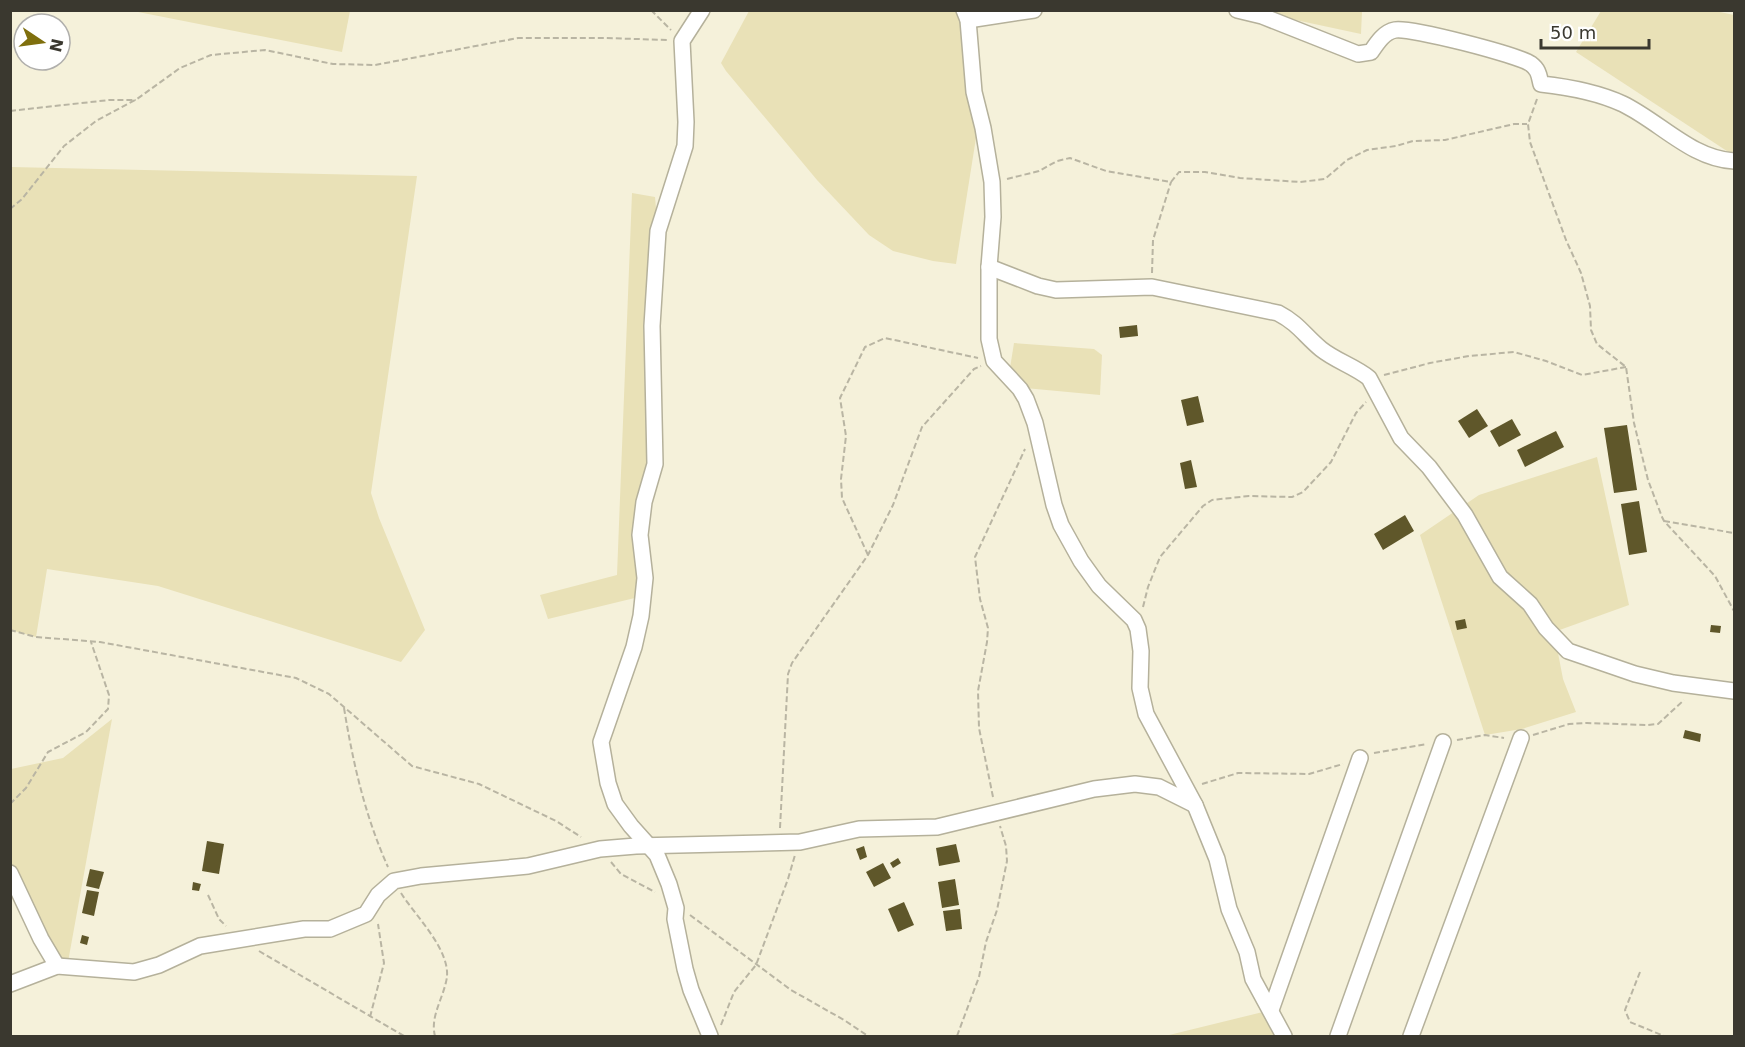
<svg xmlns="http://www.w3.org/2000/svg" width="1745" height="1047" viewBox="0 0 1745 1047" font-family="'DejaVu Sans',sans-serif">
  <style>
    .green { fill: #e9e1b7 }
    .building { fill: #5f572a }
    .lines { fill: none; stroke-linecap: round; stroke-linejoin: round }
    .street-casing { stroke: #b5b19b; stroke-width: 18 }
    .path { stroke: #b9b5a3; stroke-width: 2; stroke-dasharray: 6 3; stroke-linecap: butt }
    .street { stroke: #fff; stroke-width: 15 }
  </style>
  <rect width="100%" height="100%" fill="#f5f1da"/>
  <g class="green">
    <path d="M 1711,10 L 1734,15 L 1733,155 L 1576,52 L 1601,11 Z"/>
    <path d="M 133,11 L 350,11 L 342,52 Z"/>
    <path d="M 749,11 L 964,11 L 979,119 L 956,264 L 933,261 L 893,251 L 869,235 L 817,180 L 726,71 L 721,63 Z"/>
    <path d="M 1253,11 L 1362,11 L 1361,34 Z"/>
    <path d="M 11,167 L 417,176 L 371,493 L 379,518 L 425,630 L 401,662 L 158,586 L 47,569 L 36,637 L 11,630 Z"/>
    <path d="M 632,193 L 655,197 L 658,231 L 655,464 L 644,502 L 643,596 L 548,619 L 540,595 L 617,575 Z"/>
    <path d="M 1014,343 L 1094,349 L 1102,355 L 1100,395 L 1025,388 L 1010,368 Z"/>
    <path d="M 1597,457 L 1629,605 L 1554,632 L 1563,679 L 1576,712 L 1522,729 L 1485,735 L 1420,535 L 1479,495 Z"/>
    <path d="M 112,719 L 68,962 L 52,957 L 11,873 L 11,769 L 63,758 Z"/>
    <path d="M 1271,1010 L 1284,1036 L 1165,1036 Z"/>
  </g>
  <g class="building">
    <path d="M 1137,325 L 1138,336 L 1120,338 L 1119,327 Z"/>
    <path d="M 1198,396 L 1204,422 L 1187,426 L 1181,400 Z"/>
    <path d="M 1477,409 L 1488,426 L 1469,438 L 1458,421 Z"/>
    <path d="M 1512,419 L 1521,435 L 1499,447 L 1490,431 Z"/>
    <path d="M 1627,425 L 1637,490 L 1614,493 L 1604,428 Z"/>
    <path d="M 1556,431 L 1564,447 L 1525,467 L 1517,450 Z"/>
    <path d="M 1191,460 L 1197,487 L 1185,489 L 1180,463 Z"/>
    <path d="M 1639,501 L 1647,552 L 1629,555 L 1621,504 Z"/>
    <path d="M 1405,515 L 1414,531 L 1383,550 L 1374,534 Z"/>
    <path d="M 1465,619 L 1467,628 L 1457,630 L 1455,621 Z"/>
    <path d="M 1711,625 L 1721,626 L 1720,633 L 1710,632 Z"/>
    <path d="M 1685,730 L 1701,734 L 1700,742 L 1683,738 Z"/>
    <path d="M 207,841 L 224,844 L 219,874 L 202,871 Z"/>
    <path d="M 956,844 L 960,862 L 939,866 L 936,848 Z"/>
    <path d="M 864,846 L 867,857 L 860,860 L 856,849 Z"/>
    <path d="M 898,858 L 901,863 L 893,868 L 890,863 Z"/>
    <path d="M 883,863 L 891,878 L 874,887 L 866,872 Z"/>
    <path d="M 90,869 L 104,872 L 99,889 L 86,886 Z"/>
    <path d="M 955,879 L 959,905 L 942,908 L 938,882 Z"/>
    <path d="M 193,882 L 201,884 L 199,891 L 192,890 Z"/>
    <path d="M 87,890 L 99,892 L 94,916 L 82,913 Z"/>
    <path d="M 904,902 L 914,925 L 898,932 L 888,909 Z"/>
    <path d="M 960,909 L 962,929 L 946,931 L 943,911 Z"/>
    <path d="M 82,935 L 89,937 L 87,945 L 80,943 Z"/>
  </g>
  <g class="lines">
    <g class="street-casing">
      <g id="street">
        <path d="M 702,10 L 682,41 L 686,122 L 685,146 L 658,231 L 652,326 L 655,464 L 644,502 L 640,535 L 645,578 L 641,616 L 634,647 L 601,742 L 608,783 L 615,804 L 631,826 L 657,855 L 669,884 L 676,908 L 675,919 L 685,969 L 691,990 L 710,1036"/>
        <path d="M 964,10 L 968,20 L 974,92 L 983,128 L 992,182 L 993,217 L 989,267 L 989,339 L 994,361 L 1020,389 L 1026,399 L 1035,423 L 1054,505 L 1061,525 L 1081,561 L 1099,586 L 1134,620 L 1138,629 L 1141,651 L 1140,688 L 1146,714 L 1195,805 L 1217,859 L 1229,909 L 1247,952 L 1253,979 L 1284,1036"/>
        <path d="M 1237,10 L 1262,16 L 1358,54 L 1371,52 C 1377,43 1384,32 1395,30 C 1410,27 1518,55 1531,64 C 1539,70 1539,76 1541,84 C 1569,87 1597,92 1623,104 C 1660,122 1692,159 1734,161"/>
        <path d="M 968,20 L 1034,10"/>
        <path d="M 989,267 L 1038,286 L 1056,290 L 1152,287 L 1278,313 C 1299,324 1304,335 1321,349 C 1336,361 1354,366 1369,378 L 1401,438 L 1429,467 L 1465,515 L 1500,577 L 1530,604 L 1546,628 L 1568,651 L 1635,674 L 1673,683 L 1734,691"/>
        <path d="M 10,873 L 41,939 L 57,966"/>
        <path d="M 10,984 L 57,966 L 134,972 L 159,965 L 200,946 L 304,929 L 330,929 L 366,914 L 378,895 L 394,881 L 421,876 L 528,866 L 600,849 L 636,846 L 800,842 L 859,829 L 937,827 L 1094,789 L 1135,784 L 1159,787 L 1195,805"/>
        <path d="M 1271,1010 L 1360,758"/>
        <path d="M 1338,1036 L 1443,742"/>
        <path d="M 1411,1036 L 1521,738"/>
      </g>
    </g>
    <g class="path">
      <path d="M 651,10 L 671,30"/>
      <path d="M 1537,99 L 1528,124 L 1530,142 L 1566,240 L 1581,273 L 1590,306 L 1591,330 L 1597,344 L 1626,367 L 1634,423 L 1648,480 L 1662,517 L 1664,521 L 1715,576 L 1734,611"/>
      <path d="M 10,111 L 109,100 L 136,100"/>
      <path d="M 1007,179 L 1039,171 L 1057,161 L 1070,158 L 1106,171 L 1171,182 L 1179,172 L 1205,172 L 1240,178 L 1300,182 L 1325,179 L 1347,160 L 1367,150 L 1396,146 L 1413,141 L 1445,140 L 1514,124 L 1527,124"/>
      <path d="M 10,209 L 22,199 L 64,146 L 96,121 L 137,99 L 180,68 L 211,55 L 265,50 L 333,64 L 375,65 L 518,38 L 605,38 L 667,40"/>
      <path d="M 1152,273 L 1153,240 L 1171,182"/>
      <path d="M 1384,375 L 1430,363 L 1469,356 L 1514,352 L 1546,361 L 1582,375 L 1626,367"/>
      <path d="M 1664,521 L 1734,533"/>
      <path d="M 868,555 L 842,498 L 841,479 L 846,436 L 840,398 L 865,347 L 885,338 L 978,358"/>
      <path d="M 1143,607 L 1148,587 L 1160,557 L 1203,506 L 1212,500 L 1249,496 L 1292,497 L 1303,492 L 1331,462 L 1356,413 L 1366,402"/>
      <path d="M 10,630 L 36,637 L 100,642 L 296,678 L 329,694 L 412,766 L 479,784 L 556,821 L 581,837"/>
      <path d="M 344,708 C 353,763 365,816 388,867"/>
      <path d="M 1533,735 L 1569,724 L 1587,723 L 1647,725 L 1658,724 L 1684,700"/>
      <path d="M 1457,740 L 1485,735 L 1504,738"/>
      <path d="M 1374,753 L 1427,744"/>
      <path d="M 1202,784 L 1238,773 L 1309,774 L 1343,764"/>
      <path d="M 993,797 L 979,728 L 978,691 L 987,642 L 988,628 L 980,599 L 975,557 L 1025,449"/>
      <path d="M 10,804 L 26,788 L 48,752 L 86,732 L 108,709 L 109,695 L 91,642"/>
      <path d="M 780,828 L 788,674 L 792,663 L 868,555 L 893,505 L 922,427 L 974,369 L 981,366"/>
      <path d="M 611,862 L 621,874 L 655,892"/>
      <path d="M 401,893 C 416,917 454,953 446,982 C 442,1000 430,1018 435,1036"/>
      <path d="M 208,895 L 219,919 L 226,926"/>
      <path d="M 690,915 L 791,990 L 844,1020 L 868,1036"/>
      <path d="M 259,951 L 404,1036"/>
      <path d="M 1640,972 L 1625,1010 L 1630,1022 L 1664,1036"/>
      <path d="M 370,1017 L 384,963 L 378,924"/>
      <path d="M 721,1025 L 734,992 L 756,965 L 788,879 L 795,855"/>
      <path d="M 957,1036 L 979,977 L 986,942 L 997,910 L 1007,861 L 1006,846 L 1000,826"/>
    </g>
    <use href="#street" class="street"/>
  </g>
  <rect width="1745" height="1047" fill="none" stroke="#3a382f" stroke-width="24"/>
  <g transform="translate(42 42) rotate(103)"><circle r="28" fill="#ffffff" stroke="#b0afac" stroke-width="1.5"/>
  <path d="M0-4.5L10 22L0 15L-10 22Z" fill="#7f6f0d"/>
  <text y="-9" font-size="16" font-weight="bold" text-anchor="middle" fill="#3a382f">N</text>
  </g>
  <path d="M1541 39v9h108v-9" fill="none" stroke="#3a382f" stroke-width="3"/>
  <text x="1550" y="39" font-size="18" fill="#3a382f" stroke="#ffffff" stroke-width="4.5" paint-order="stroke">50 m</text>
</svg>
